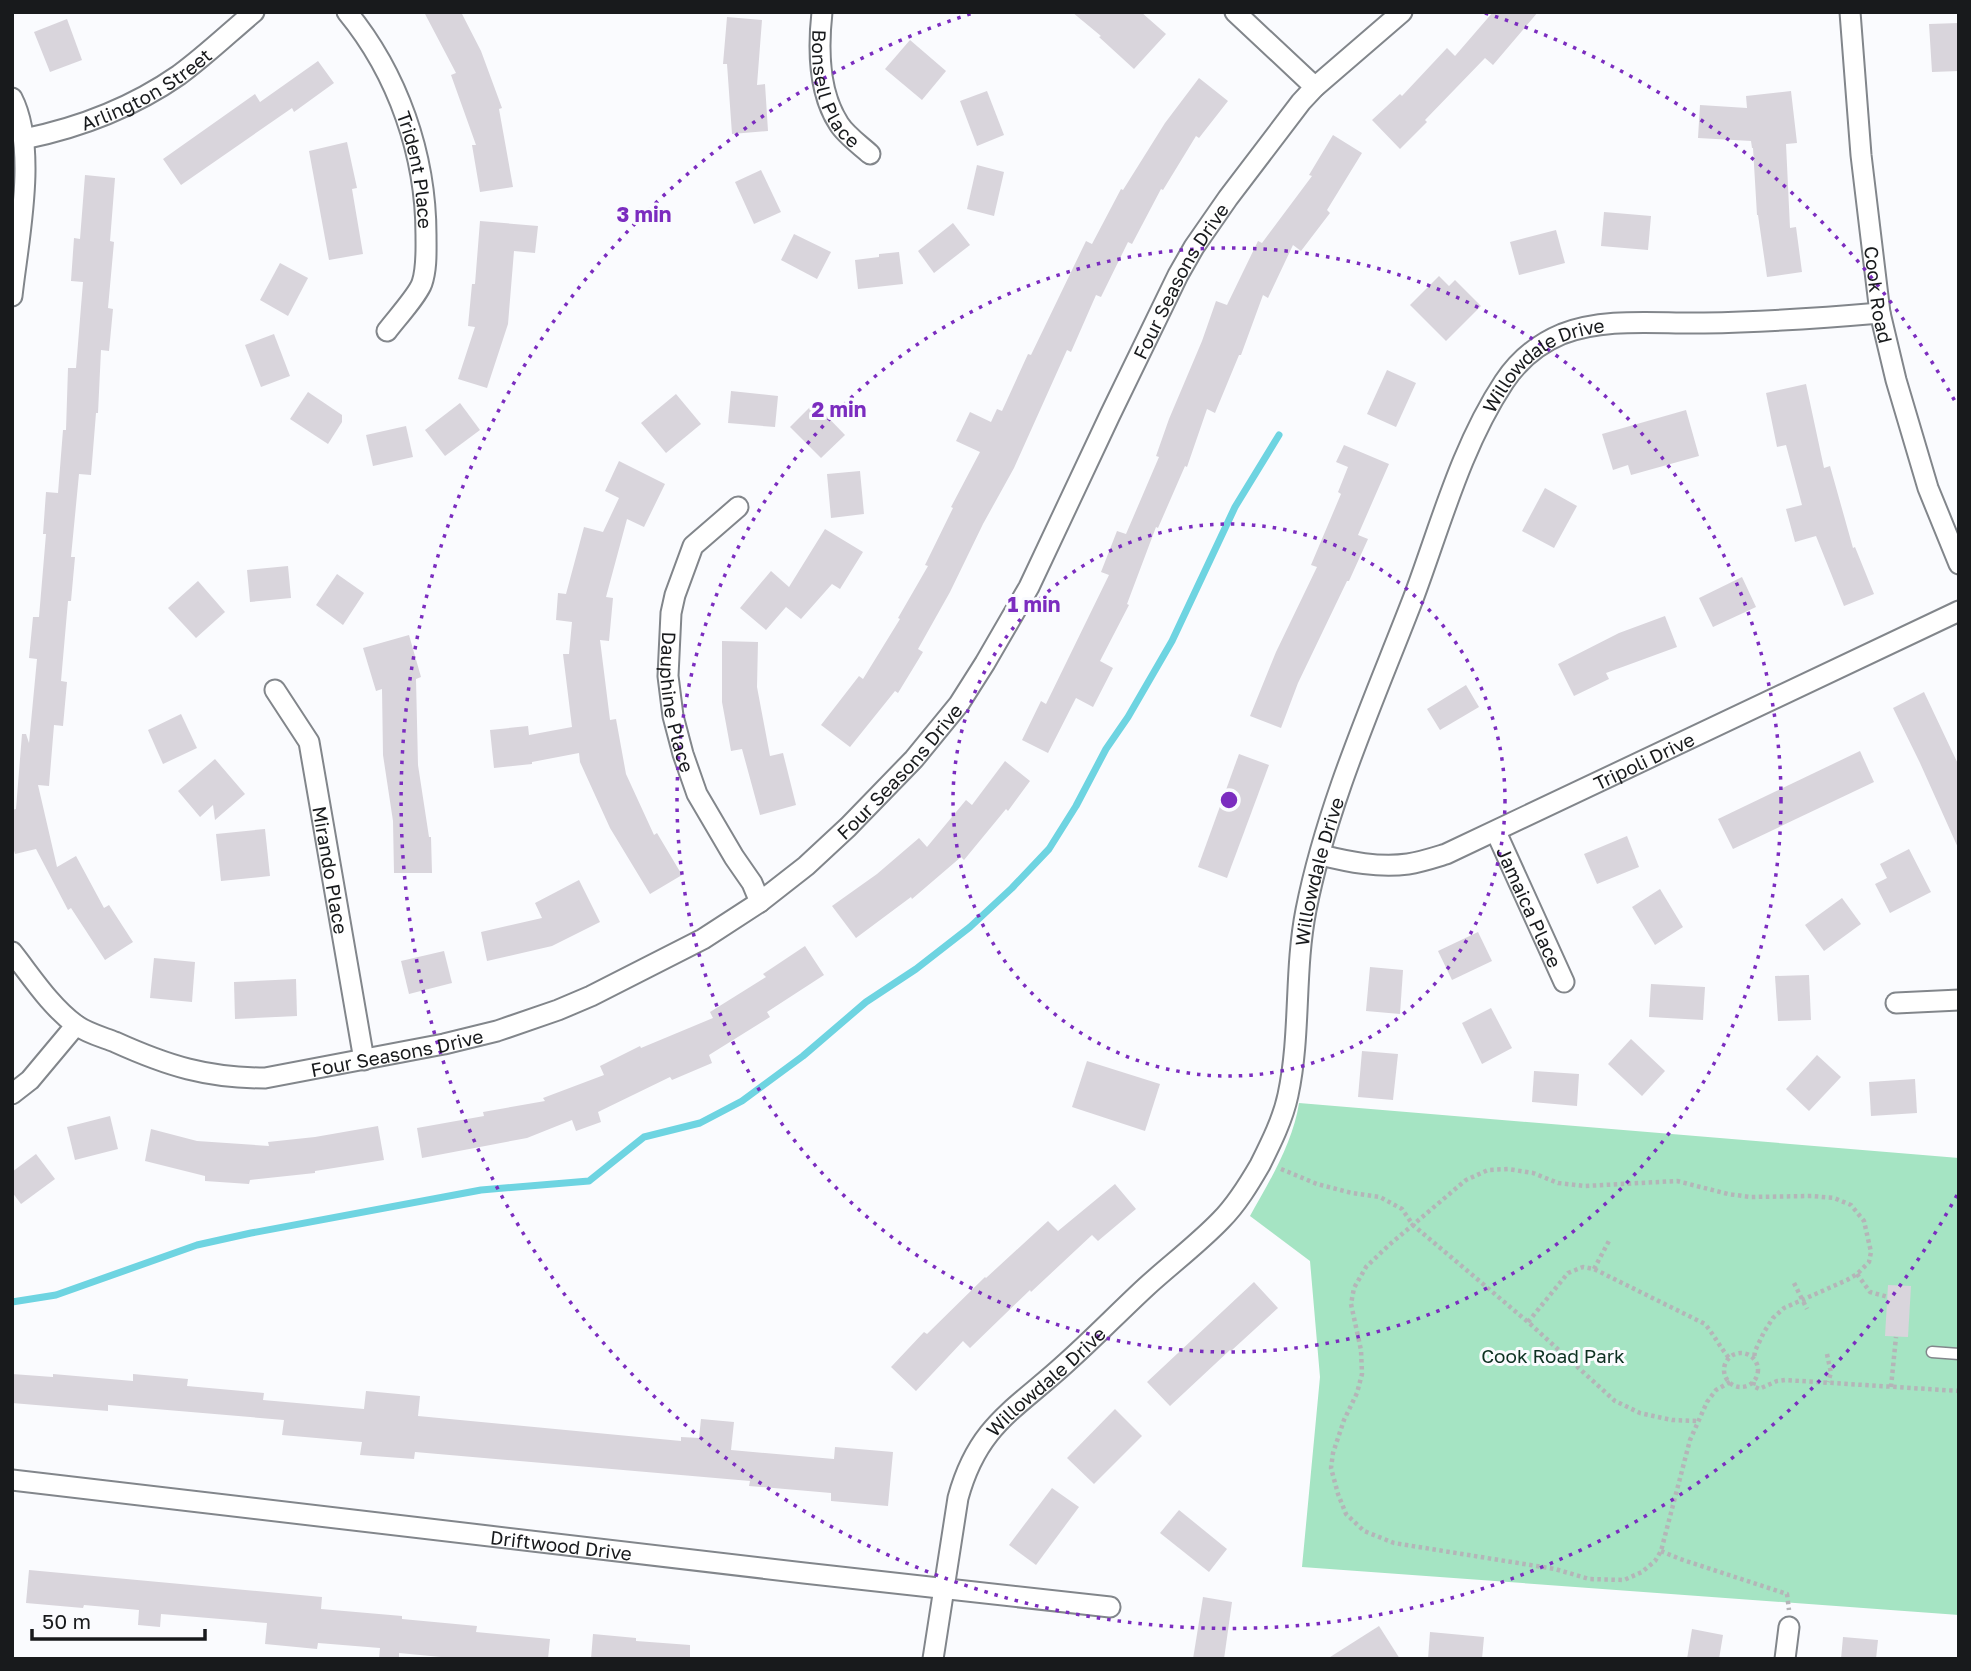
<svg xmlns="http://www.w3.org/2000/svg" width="1971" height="1671" viewBox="0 0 1971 1671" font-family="'Golos Text',sans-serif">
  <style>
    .green { fill: #a5e4c3 }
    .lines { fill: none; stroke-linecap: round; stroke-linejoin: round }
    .stream { stroke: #6ed4e1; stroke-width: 7 }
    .building { fill: #d9d5dc }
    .lane-casing { stroke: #82868b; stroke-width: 13 }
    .street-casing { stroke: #82868b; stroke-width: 23 }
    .path { stroke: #b4b5b8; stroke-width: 4.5; stroke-dasharray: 3.5 3.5; stroke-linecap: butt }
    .lane { stroke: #fff; stroke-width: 10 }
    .street { stroke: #fff; stroke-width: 19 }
    .ring { fill: none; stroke: #7b2cbf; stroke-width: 3.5; stroke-dasharray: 3.5 7 }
    .labels { text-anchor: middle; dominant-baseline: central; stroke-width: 6; stroke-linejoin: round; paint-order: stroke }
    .street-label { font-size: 19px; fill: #181a1c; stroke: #fafbfe }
    .park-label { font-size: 19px; fill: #0d3121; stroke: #fafbfe }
    .centre { fill: #7b2cbf; stroke: #fafbfe; stroke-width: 3.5 }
    .ring-label { font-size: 21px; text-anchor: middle; font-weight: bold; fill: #7b2cbf; stroke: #fafbfe; stroke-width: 6; stroke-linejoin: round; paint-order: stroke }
  </style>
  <rect width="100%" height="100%" fill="#fafbfe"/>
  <path class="green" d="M 1299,1103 L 1959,1158 L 1959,1615 L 1302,1567 L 1320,1377 L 1310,1261 L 1250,1216 C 1269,1182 1293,1143 1299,1103 Z"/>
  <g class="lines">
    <path class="stream" d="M 12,1302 L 56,1295 L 197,1245 L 251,1233 L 481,1190 L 589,1181 L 644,1137 L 700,1123 L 742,1101 L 803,1056 L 866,1002 L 916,969 L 970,927 L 1012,888 L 1049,849 L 1076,806 L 1106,749 L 1128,717 L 1172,641 L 1235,507 L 1279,435"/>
  </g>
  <g class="building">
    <path d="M 424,12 L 461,12 L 481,51 L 502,108 L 499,109 L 513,187 L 480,192 L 472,145 L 476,145 L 451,75 L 456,73 Z"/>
    <path d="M 1072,12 L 1141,12 L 1166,34 L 1134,69 L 1099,37 L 1101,36 Z"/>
    <path d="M 1493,12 L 1538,12 L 1493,65 L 1485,58 L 1425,120 L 1427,122 L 1400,149 L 1372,120 L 1400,94 L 1402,96 L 1447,48 L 1455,56 Z"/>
    <path d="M 727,17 L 762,20 L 757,85 L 765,84 L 768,131 L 732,134 L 727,64 L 723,64 Z"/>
    <path d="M 67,19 L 82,60 L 50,72 L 34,32 Z"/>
    <path d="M 1959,23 L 1959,71 L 1932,72 L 1929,24 Z"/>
    <path d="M 910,40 L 946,71 L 922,100 L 885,69 Z"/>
    <path d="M 318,61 L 334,83 L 294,112 L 292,108 L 181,185 L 163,159 L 255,94 L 260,102 Z"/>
    <path d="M 1199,78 L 1228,101 L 1199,138 L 1196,136 L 1163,190 L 1161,189 L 1132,244 L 1128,242 L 1101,297 L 1096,295 L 1071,352 L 1067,350 L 1014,468 L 983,524 L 950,592 L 918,649 L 923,652 L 898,693 L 895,691 L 850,747 L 821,725 L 859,676 L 863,679 L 900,619 L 898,618 L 928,566 L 925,565 L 953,508 L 951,507 L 980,452 L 956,441 L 970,412 L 991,422 L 997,409 L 1002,411 L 1028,354 L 1031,355 L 1086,241 L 1092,244 L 1121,189 L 1123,190 L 1165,123 Z"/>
    <path d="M 987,91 L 1004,135 L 977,146 L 960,101 Z"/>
    <path d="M 1791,91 L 1797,143 L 1786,144 L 1790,228 L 1796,227 L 1802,272 L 1767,277 L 1758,215 L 1757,215 L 1753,148 L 1752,148 L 1751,141 L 1698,138 L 1700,105 L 1747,108 L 1746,96 Z"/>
    <path d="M 1333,135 L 1362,153 L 1327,210 L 1330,213 L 1301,251 L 1293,245 L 1268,298 L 1263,295 L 1241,355 L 1239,355 L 1215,413 L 1207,409 L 1187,467 L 1185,466 L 1158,528 L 1156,527 L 1127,604 L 1129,605 L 1100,661 L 1113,668 L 1093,707 L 1076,698 L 1048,753 L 1022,740 L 1041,701 L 1046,704 L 1109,575 L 1101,572 L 1117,531 L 1126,534 L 1159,457 L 1156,456 L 1169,419 L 1202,341 L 1216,301 L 1227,305 L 1258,241 L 1262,243 L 1312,176 L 1309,175 Z"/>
    <path d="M 347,142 L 357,188 L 352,189 L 363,254 L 329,260 L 309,151 Z"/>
    <path d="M 977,165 L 1004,172 L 994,216 L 967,209 Z"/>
    <path d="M 761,170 L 781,212 L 754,224 L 735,182 Z"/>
    <path d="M 85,175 L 115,178 L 110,241 L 114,242 L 108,308 L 113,309 L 109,351 L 101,350 L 98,413 L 96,413 L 91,475 L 79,474 L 71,557 L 75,557 L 71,601 L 68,601 L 61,681 L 67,682 L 63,726 L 54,725 L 49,786 L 38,785 L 57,867 L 76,856 L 104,908 L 109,905 L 133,942 L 105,960 L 71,908 L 68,910 L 36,849 L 15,854 L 12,844 L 12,810 L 16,809 L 22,734 L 26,734 L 29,743 L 37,659 L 29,658 L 33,617 L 39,617 L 46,534 L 43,534 L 46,492 L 58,493 L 63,430 L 66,430 L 68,368 L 76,368 L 83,282 L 71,281 L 74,238 L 80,239 Z"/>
    <path d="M 1604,212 L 1651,216 L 1648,250 L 1601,246 Z"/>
    <path d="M 480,221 L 538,226 L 535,253 L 514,251 L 508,324 L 487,388 L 458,379 L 475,327 L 468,326 L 472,284 L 475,284 Z"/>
    <path d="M 953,223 L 970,245 L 934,273 L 918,251 Z"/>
    <path d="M 1556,230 L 1565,263 L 1519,275 L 1510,242 Z"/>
    <path d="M 794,234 L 831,252 L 817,279 L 781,260 Z"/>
    <path d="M 899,252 L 903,284 L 858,289 L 855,260 L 879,257 L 879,254 Z"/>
    <path d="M 280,263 L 308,278 L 288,316 L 260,300 Z"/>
    <path d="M 1439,276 L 1449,286 L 1455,280 L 1481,306 L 1446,341 L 1410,305 Z"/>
    <path d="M 274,334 L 290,376 L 261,387 L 245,345 Z"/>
    <path d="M 1387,370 L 1416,383 L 1396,427 L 1367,414 Z"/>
    <path d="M 1806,384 L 1824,468 L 1830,466 L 1853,548 L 1855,547 L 1874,594 L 1844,606 L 1816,536 L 1795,542 L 1786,509 L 1802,505 L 1786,445 L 1777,447 L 1766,393 Z"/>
    <path d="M 731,391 L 778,396 L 775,427 L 728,423 Z"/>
    <path d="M 308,392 L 342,415 L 342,422 L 328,444 L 290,419 Z"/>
    <path d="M 676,394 L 701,424 L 666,453 L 641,423 Z"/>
    <path d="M 460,403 L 480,430 L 445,456 L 425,430 Z"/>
    <path d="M 814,403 L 845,435 L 821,458 L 790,427 Z"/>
    <path d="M 1686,410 L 1699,456 L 1631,475 L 1628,465 L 1613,470 L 1602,434 Z"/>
    <path d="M 406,426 L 413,457 L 373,466 L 366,435 Z"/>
    <path d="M 1344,445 L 1389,464 L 1358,535 L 1368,539 L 1349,581 L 1347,581 L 1298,683 L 1281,728 L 1250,716 L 1276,652 L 1317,567 L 1311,565 L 1341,494 L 1338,492 L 1348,467 L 1336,462 Z"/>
    <path d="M 619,461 L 665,484 L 644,527 L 627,519 L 606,597 L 613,598 L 609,641 L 600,640 L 610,720 L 616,719 L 626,774 L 654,835 L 657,833 L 682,875 L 650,894 L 610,828 L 580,762 L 579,753 L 532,762 L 532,764 L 494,768 L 490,730 L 528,726 L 529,735 L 572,727 L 563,654 L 569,654 L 572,622 L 556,620 L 558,593 L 566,594 L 584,527 L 603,532 L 619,498 L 605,491 Z"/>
    <path d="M 860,471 L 864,514 L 831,518 L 827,474 Z"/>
    <path d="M 1545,488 L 1577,506 L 1554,548 L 1522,531 Z"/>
    <path d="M 825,529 L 863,552 L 840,589 L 832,584 L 801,619 L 786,607 L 766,630 L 740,608 L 771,571 L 789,587 Z"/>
    <path d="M 288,566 L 291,598 L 250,602 L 247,570 Z"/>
    <path d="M 337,574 L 364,593 L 343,625 L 316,605 Z"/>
    <path d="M 1742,577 L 1756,607 L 1713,627 L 1699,598 Z"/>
    <path d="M 198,581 L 225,612 L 196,638 L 168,608 Z"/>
    <path d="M 1665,616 L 1677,647 L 1606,673 L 1609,679 L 1574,696 L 1558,664 L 1619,633 Z"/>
    <path d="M 409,635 L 421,677 L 416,679 L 418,765 L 429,837 L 431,837 L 432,873 L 394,873 L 393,821 L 383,755 L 382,689 L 376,691 L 363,648 Z"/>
    <path d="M 722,641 L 758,642 L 757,687 L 770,756 L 783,753 L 796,805 L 760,815 L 742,749 L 731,751 L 722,702 Z"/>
    <path d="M 1466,685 L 1479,707 L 1440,730 L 1427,709 Z"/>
    <path d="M 1924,692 L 1959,766 L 1959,850 L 1920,763 L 1893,708 Z"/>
    <path d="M 181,714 L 197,748 L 163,764 L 148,730 Z"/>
    <path d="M 1860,751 L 1874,782 L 1733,849 L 1718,819 Z"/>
    <path d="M 1239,754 L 1269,765 L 1227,878 L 1198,867 Z"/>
    <path d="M 215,759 L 245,794 L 215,820 L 213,805 L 200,817 L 178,791 Z"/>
    <path d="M 1005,761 L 1030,781 L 1008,811 L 1006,809 L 964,860 L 961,857 L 912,899 L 911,897 L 856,938 L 832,906 L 877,874 L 919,838 L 927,847 L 966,800 L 972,805 Z"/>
    <path d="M 265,829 L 270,876 L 221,881 L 216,834 Z"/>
    <path d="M 1627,836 L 1639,867 L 1597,884 L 1584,854 Z"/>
    <path d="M 1909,849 L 1931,892 L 1890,913 L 1875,884 L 1887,878 L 1880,864 Z"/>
    <path d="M 579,880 L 600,922 L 552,946 L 487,961 L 481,932 L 542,918 L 535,903 Z"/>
    <path d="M 1660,889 L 1683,927 L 1655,945 L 1632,907 Z"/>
    <path d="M 1842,898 L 1861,924 L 1824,951 L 1805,925 Z"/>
    <path d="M 1478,932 L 1492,961 L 1452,980 L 1438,951 Z"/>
    <path d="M 805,946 L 824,975 L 767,1012 L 770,1017 L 709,1055 L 712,1063 L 672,1080 L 670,1077 L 598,1112 L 601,1122 L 576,1131 L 572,1120 L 527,1138 L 422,1158 L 417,1128 L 484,1116 L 483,1112 L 545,1101 L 543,1098 L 604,1075 L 600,1066 L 640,1046 L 641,1048 L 713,1018 L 710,1012 L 766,977 L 763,974 Z"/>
    <path d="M 444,951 L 452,983 L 409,994 L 401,961 Z"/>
    <path d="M 154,958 L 195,962 L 192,1002 L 150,998 Z"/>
    <path d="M 1370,967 L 1403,970 L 1400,1014 L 1366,1011 Z"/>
    <path d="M 1809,975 L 1811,1020 L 1778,1021 L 1775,976 Z"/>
    <path d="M 296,979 L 297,1016 L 235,1019 L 234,982 Z"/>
    <path d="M 1651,984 L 1705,987 L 1703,1020 L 1649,1017 Z"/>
    <path d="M 1491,1008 L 1512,1048 L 1482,1064 L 1462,1023 Z"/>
    <path d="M 1631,1039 L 1665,1071 L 1642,1096 L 1608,1064 Z"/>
    <path d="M 1362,1051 L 1398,1054 L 1393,1100 L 1358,1097 Z"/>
    <path d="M 1817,1055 L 1841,1077 L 1809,1111 L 1786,1089 Z"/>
    <path d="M 1087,1061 L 1160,1084 L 1145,1131 L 1072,1107 Z"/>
    <path d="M 1534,1071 L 1579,1074 L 1577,1106 L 1532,1102 Z"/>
    <path d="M 1915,1079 L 1917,1113 L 1871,1116 L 1869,1082 Z"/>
    <path d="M 110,1116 L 118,1149 L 75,1160 L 67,1127 Z"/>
    <path d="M 378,1126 L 384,1160 L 315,1171 L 315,1173 L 250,1180 L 249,1184 L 205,1181 L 205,1176 L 145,1161 L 151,1129 L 197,1141 L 269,1146 L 268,1142 L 315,1137 Z"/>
    <path d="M 36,1154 L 55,1179 L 21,1204 L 12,1192 L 12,1172 Z"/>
    <path d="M 1115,1184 L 1136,1209 L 1098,1241 L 1092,1235 L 1031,1292 L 1030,1290 L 970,1348 L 963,1341 L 916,1391 L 891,1367 L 924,1332 L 927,1334 L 985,1277 L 986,1278 L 1048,1221 L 1058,1231 Z"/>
    <path d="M 1254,1282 L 1278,1308 L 1231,1351 L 1230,1350 L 1170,1406 L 1147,1382 Z"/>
    <path d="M 1888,1285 L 1911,1286 L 1908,1337 L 1885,1336 Z"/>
    <path d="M 12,1374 L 53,1377 L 53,1374 L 133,1381 L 133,1374 L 188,1379 L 187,1386 L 264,1393 L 263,1400 L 364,1409 L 366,1391 L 420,1396 L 418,1416 L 681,1441 L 681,1437 L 699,1438 L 701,1419 L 734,1422 L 731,1450 L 834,1459 L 835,1447 L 893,1452 L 888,1506 L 831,1501 L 831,1493 L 749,1486 L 750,1481 L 415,1452 L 414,1459 L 360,1455 L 362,1442 L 282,1435 L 284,1420 L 108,1405 L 108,1411 L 12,1403 Z"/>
    <path d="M 1115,1409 L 1142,1436 L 1094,1484 L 1067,1458 Z"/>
    <path d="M 1052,1488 L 1079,1507 L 1036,1565 L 1009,1545 Z"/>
    <path d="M 1179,1510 L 1227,1549 L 1209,1572 L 1160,1533 Z"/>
    <path d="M 29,1570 L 322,1597 L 321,1609 L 402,1616 L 402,1619 L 477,1626 L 476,1632 L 550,1639 L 548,1659 L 462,1659 L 399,1653 L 399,1659 L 379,1659 L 380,1648 L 318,1643 L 317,1649 L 265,1644 L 267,1623 L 161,1614 L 160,1627 L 138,1625 L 139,1610 L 84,1605 L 83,1608 L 26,1603 Z"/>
    <path d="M 1203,1597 L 1232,1602 L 1224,1659 L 1193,1659 Z"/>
    <path d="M 1379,1626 L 1400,1659 L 1327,1659 Z"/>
    <path d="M 1692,1629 L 1723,1635 L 1719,1659 L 1687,1659 Z"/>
    <path d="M 1430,1632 L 1484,1637 L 1482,1659 L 1428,1659 Z"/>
    <path d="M 593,1634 L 636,1638 L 636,1641 L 690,1645 L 690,1659 L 591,1659 Z"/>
    <path d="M 1843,1637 L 1878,1640 L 1876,1659 L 1841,1659 Z"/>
  </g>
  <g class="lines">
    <g class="lane-casing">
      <path id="lane" d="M 1932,1352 L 1959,1354"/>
    </g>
    <g class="street-casing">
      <g id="street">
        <path id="s1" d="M 347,12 C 398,74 426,155 426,235 C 426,251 427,268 422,283 C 418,295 396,319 387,331"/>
        <path id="s2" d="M 822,12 C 818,48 818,92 839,124 C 846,135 860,145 870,154"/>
        <path d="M 1235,12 L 1315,87"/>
        <path id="s3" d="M 1850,12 L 1861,155 L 1880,313 L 1896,380 L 1928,488 L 1959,564"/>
        <path d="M 12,98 C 38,148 18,241 12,296"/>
        <path id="s4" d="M 24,139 C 78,128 133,107 179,75 C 205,56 229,33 254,12"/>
        <path id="s5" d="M 738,507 L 693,546 L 675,595 L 671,613 L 668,676 L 673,716 L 683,754 L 697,794 L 734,857 L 752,883 L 760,902"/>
        <path id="s6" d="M 275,690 L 309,742 L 364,1060"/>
        <path id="s7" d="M 1496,832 L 1564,982"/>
        <path id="s8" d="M 1321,855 C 1349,862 1379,868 1408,864 C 1421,862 1433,858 1446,854 L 1959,611"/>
        <path id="s9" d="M 12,952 C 31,976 50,1006 76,1025 C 87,1033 102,1037 115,1042 C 168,1066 207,1078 265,1078 L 444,1044 L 497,1031 L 558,1010 L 591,996 L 703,939 L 760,902 L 806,866 L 848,827 L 914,759 L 959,704 L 985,663 L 1029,587 L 1110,415 L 1178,275 L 1194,247 L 1228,198 L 1301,102 L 1315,87 L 1402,12"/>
        <path d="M 1896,1003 L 1959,1000"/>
        <path d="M 12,1094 L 30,1080 L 76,1025"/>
        <path id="s10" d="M 12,1480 L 804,1573 L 1110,1607"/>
        <path id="s11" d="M 933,1659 L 958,1498 C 978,1425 1015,1410 1066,1363 C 1093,1339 1119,1312 1146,1287 C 1170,1265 1198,1244 1221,1220 C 1237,1204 1249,1184 1260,1165 C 1271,1143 1283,1119 1288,1095 C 1301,1034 1294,971 1306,910 C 1327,804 1374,700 1413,599 C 1440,527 1461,447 1504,382 C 1518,361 1538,344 1562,334 C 1606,317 1657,324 1704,323 C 1762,322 1822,318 1880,313"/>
        <path d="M 1785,1659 L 1789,1627"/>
      </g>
    </g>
    <g class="path">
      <path d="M 1281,1169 L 1317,1184 L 1352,1193 L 1380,1197 L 1402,1209 L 1413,1225 L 1528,1322 L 1615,1401 L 1640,1413 L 1672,1420 L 1698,1421"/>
      <path d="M 1594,1269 L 1610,1239"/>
      <path d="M 1857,1274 L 1870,1292 L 1888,1297"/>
      <path d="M 1794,1283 L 1807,1309"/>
      <path d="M 1528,1322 L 1568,1273 L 1583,1267 L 1594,1269 L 1705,1324 C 1714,1335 1720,1347 1729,1358"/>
      <circle cx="1741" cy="1370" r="17"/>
      <path d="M 1827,1354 L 1831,1373 L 1828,1382"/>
      <path d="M 1730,1382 L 1716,1390 L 1707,1402 L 1690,1440 L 1661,1551 L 1655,1561 L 1642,1572 L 1624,1580 L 1589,1579 L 1555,1569 L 1394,1543 L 1364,1531 L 1346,1514 L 1338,1494 L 1331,1468 L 1333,1453 L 1344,1420 L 1357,1393 L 1362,1374 L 1361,1350 L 1351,1304 L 1354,1288 L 1366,1267 L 1389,1245 L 1466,1180 L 1488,1170 L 1508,1169 L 1533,1173 L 1558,1183 L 1585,1186 L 1677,1181 L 1728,1194 L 1750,1197 L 1812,1196 L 1834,1198 L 1851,1205 L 1864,1221 L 1871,1252 L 1869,1262 L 1857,1274 L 1847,1280 L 1784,1308 L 1773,1318 L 1764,1332 L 1755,1351 L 1754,1359"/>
      <path d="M 1754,1382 L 1753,1386 L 1759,1389 L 1777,1381 L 1785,1380 L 1959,1391"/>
      <path d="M 1891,1387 L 1896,1337"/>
      <path d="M 1661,1551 L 1680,1559 L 1787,1594 L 1789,1610"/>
    </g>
    <use href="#lane" class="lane"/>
    <use href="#street" class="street"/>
  </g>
  <g class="ring">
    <circle cx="1229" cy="800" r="276"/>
    <circle cx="1229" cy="800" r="552"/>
    <path d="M1957 1195A828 828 0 1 1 973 13M1485 13A828 828 0 0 1 1957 405"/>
  </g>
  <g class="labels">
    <g class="street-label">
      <text stroke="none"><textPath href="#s2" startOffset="80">Bonsell Place</textPath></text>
      <text stroke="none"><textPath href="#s4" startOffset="133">Arlington Street</textPath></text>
      <text stroke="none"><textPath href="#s1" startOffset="175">Trident Place</textPath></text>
      <text stroke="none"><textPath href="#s9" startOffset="1586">Four Seasons Drive</textPath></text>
      <text stroke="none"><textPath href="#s3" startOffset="284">Cook Road</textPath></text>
      <text stroke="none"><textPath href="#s11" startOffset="1488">Willowdale Drive</textPath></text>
      <text stroke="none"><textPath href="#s5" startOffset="220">Dauphine Place</textPath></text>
      <text stroke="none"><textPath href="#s8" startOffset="346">Tripoli Drive</textPath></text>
      <text stroke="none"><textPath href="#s9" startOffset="1018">Four Seasons Drive</textPath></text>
      <text stroke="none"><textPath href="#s6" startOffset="192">Mirando Place</textPath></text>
      <text stroke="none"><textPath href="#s11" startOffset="920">Willowdale Drive</textPath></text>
      <text stroke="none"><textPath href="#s7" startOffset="82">Jamaica Place</textPath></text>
      <text stroke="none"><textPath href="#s9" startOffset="430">Four Seasons Drive</textPath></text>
      <text stroke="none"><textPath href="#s11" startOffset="312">Willowdale Drive</textPath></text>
      <text stroke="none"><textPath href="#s10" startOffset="553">Driftwood Drive</textPath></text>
    </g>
    <g class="park-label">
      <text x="1553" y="1355">Cook Road Park</text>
    </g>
  </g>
  <circle cx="1229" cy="800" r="10" class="centre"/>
  <g class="ring-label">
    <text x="644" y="222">3 min</text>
    <text x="839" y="417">2 min</text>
    <text x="1034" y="612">1 min</text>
  </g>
  <rect width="1971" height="1671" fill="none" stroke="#181a1c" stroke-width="28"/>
  <path d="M32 1629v10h173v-10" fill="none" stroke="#181a1c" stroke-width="3.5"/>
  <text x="42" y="1629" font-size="21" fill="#181a1c" stroke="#fafbfe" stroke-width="5" paint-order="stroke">50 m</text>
</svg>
